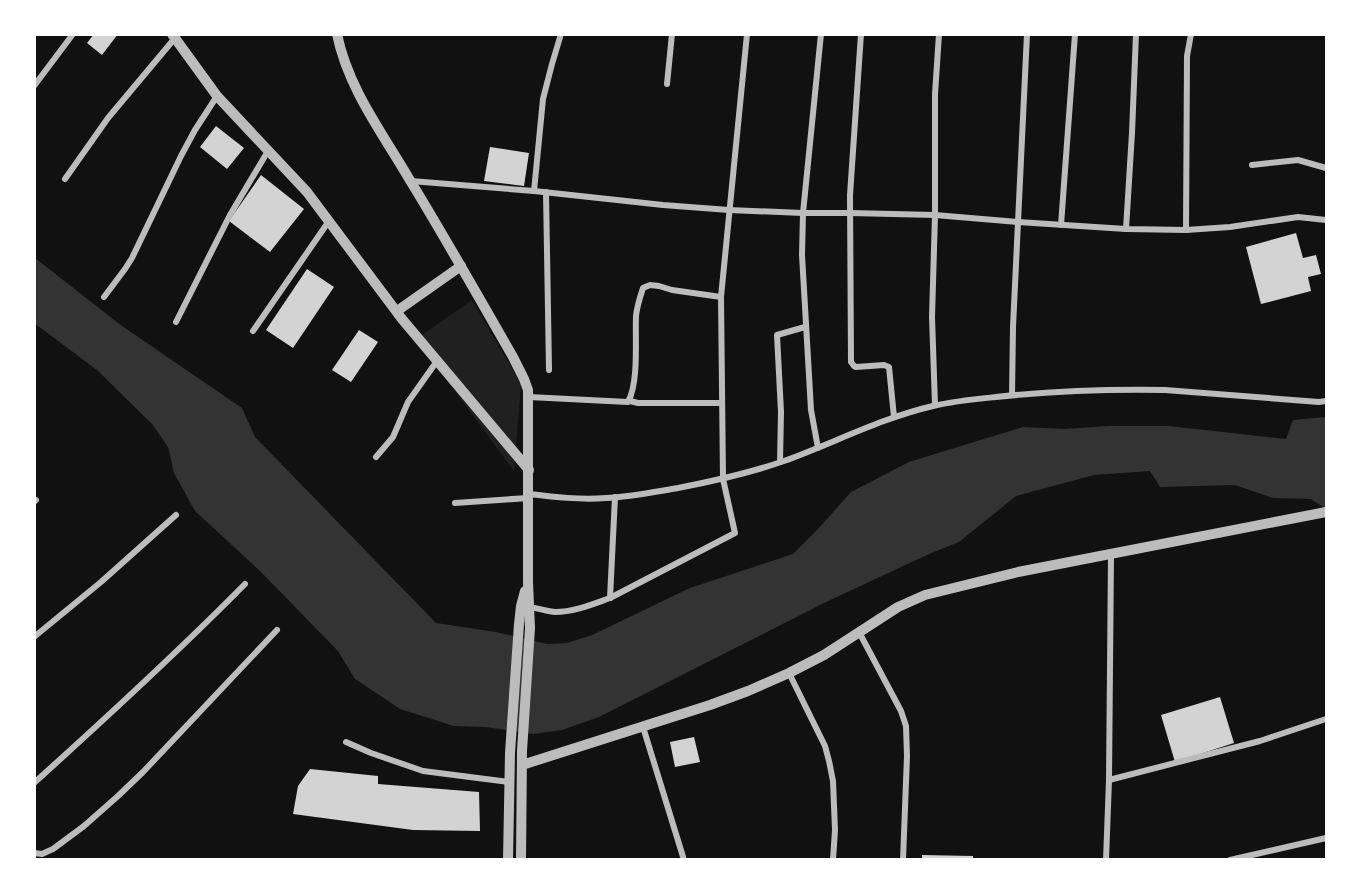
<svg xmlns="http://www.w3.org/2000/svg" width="1361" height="894" viewBox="0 0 1361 894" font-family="'IBM Plex Serif',serif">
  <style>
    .green { fill: #202020 }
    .water { fill: #333 }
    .building { fill: #d3d3d3 }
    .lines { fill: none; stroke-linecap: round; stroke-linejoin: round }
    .minor { stroke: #bcbcbc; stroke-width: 6 }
    .tertiary { stroke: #bcbcbc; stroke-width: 10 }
  </style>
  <rect width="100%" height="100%" fill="#111"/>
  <path class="green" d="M 472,300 L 521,384 L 514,471 L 416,339 Z"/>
  <path class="water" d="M 35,258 L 122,326 L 242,408 L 255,437 L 436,623 L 496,632 L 547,644 L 567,643 L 592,635 L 690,588 L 793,554 L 818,529 L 851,492 L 909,462 L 1023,427 L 1065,429 L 1108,426 L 1169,426 L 1286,439 L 1293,420 L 1326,417 L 1326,509 L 1311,499 L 1273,498 L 1235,485 L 1160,487 L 1150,471 L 1094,475 L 1016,496 L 959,542 L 929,554 L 824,603 L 599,717 L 562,730 L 533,734 L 486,727 L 454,726 L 400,709 L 355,679 L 338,651 L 259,570 L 195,511 L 174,473 L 168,447 L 152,424 L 97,370 L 45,331 L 35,324 Z"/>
  <g class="building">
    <path d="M 94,34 L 118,34 L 102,55 L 87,43 Z"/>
    <path d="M 216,126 L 244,148 L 227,169 L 200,147 Z"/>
    <path d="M 490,147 L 529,153 L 524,186 L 484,181 Z"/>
    <path d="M 261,175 L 304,209 L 270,252 L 229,221 Z"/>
    <path d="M 1296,233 L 1303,258 L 1316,255 L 1321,274 L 1308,277 L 1311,291 L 1261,304 L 1246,247 Z"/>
    <path d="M 307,269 L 334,287 L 293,348 L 266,330 Z"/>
    <path d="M 359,330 L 378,342 L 351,382 L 332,370 Z"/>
    <path d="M 1220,697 L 1234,743 L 1175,762 L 1161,715 Z"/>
    <path d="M 694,737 L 700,762 L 675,767 L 670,742 Z"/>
    <path d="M 310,769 L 378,776 L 378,784 L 479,792 L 480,831 L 413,830 L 293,814 L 298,786 Z"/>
    <path d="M 922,855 L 973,856 L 973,860 L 922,860 Z"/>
  </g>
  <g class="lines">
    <g class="minor">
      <path d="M 861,34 L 850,195 L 851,362 L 854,366 L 856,367 L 884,365 L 889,367 L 894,417"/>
      <path d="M 667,84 L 672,34"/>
      <path d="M 34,86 L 73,34"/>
      <path d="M 1252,165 L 1298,160 L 1326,168"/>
      <path d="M 65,179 L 108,118 L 175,38"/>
      <path d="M 411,181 L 534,191 L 663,205 L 729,210 L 803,213 L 850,213 L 935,215 L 1018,222 L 1126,229 L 1186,230 L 1230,227 L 1298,217 L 1326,220"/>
      <path d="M 534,191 L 543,99 L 552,64 L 561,34"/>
      <path d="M 546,192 L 549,370"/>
      <path d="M 1061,225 L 1075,34"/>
      <path d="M 1126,229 L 1132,133 L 1136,34"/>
      <path d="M 1186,230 L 1187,56 L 1191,34"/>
      <path d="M 104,297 L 125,269 L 132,258 L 181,156 L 195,130 L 217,96"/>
      <path d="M 176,322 L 230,215 L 268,151"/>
      <path d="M 253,331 L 329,221"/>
      <path d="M 1012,395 L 1013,327 L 1027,34"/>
      <path d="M 529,397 L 628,402 C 639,382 635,339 636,316 C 637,306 640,297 643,288 L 650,285 L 659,286 L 672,290 L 721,297"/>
      <path d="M 630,401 L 638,403 L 722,403"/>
      <path d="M 935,405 L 932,317 L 935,215 L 935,94 L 939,34"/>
      <path d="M 818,448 L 811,410 L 802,255 L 803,213 L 821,34"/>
      <path d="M 376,457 L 393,437 L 408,402 L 437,361"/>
      <path d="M 780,462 L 781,412 L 777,335 L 805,327"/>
      <path d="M 529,494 C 554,497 580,500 606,498 C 630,497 654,492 678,488 C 714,481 750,473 784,461 C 834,443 881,418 933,406 C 954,401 976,399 996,397 C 1053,391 1108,389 1165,390 L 1319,402 L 1326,401"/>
      <path d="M 34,502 L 36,500"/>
      <path d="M 455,503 L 528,498"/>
      <path d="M 610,598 L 615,497"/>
      <path d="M 526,606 C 536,608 545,611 555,612 C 574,612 593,604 610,598 L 735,533 L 723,479 L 721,297 L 747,34"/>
      <path d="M 859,632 L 901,711 L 906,726 L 907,756 L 903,860"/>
      <path d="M 34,637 L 101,582 L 176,515"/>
      <path d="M 789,673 L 825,746 L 829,761 L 833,781 L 835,830 L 833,860"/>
      <path d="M 643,727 L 684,860"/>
      <path d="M 346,742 L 371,753 L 423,771 L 509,782"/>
      <path d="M 1109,780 L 1260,741 L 1326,719"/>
      <path d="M 34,783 C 106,718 177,653 245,584"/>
      <path d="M 34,853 L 42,854 L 53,849 L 84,826 L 118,796 L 143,772 L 277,630"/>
      <path d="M 1106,860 L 1109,780 L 1111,555"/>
      <path d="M 1230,860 L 1326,838"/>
    </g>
    <g class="tertiary">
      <path d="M 172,34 L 217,96 L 307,192 L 402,319 L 529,470"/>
      <path d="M 337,34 C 348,89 384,135 411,182 C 446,239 479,298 513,357 L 524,379 L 528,390 L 528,582 L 530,628 L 522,751 L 521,860"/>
      <path d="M 397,311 L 461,266"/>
      <path d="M 522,765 L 710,705 L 748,691 L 789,673 L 824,655 L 898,607 L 925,595 L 1018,572 L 1326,512"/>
      <path d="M 508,860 L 510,753 L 519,624 L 521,606 L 525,591"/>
    </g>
  </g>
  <rect width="1361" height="894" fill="none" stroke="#ffffff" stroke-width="72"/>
</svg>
